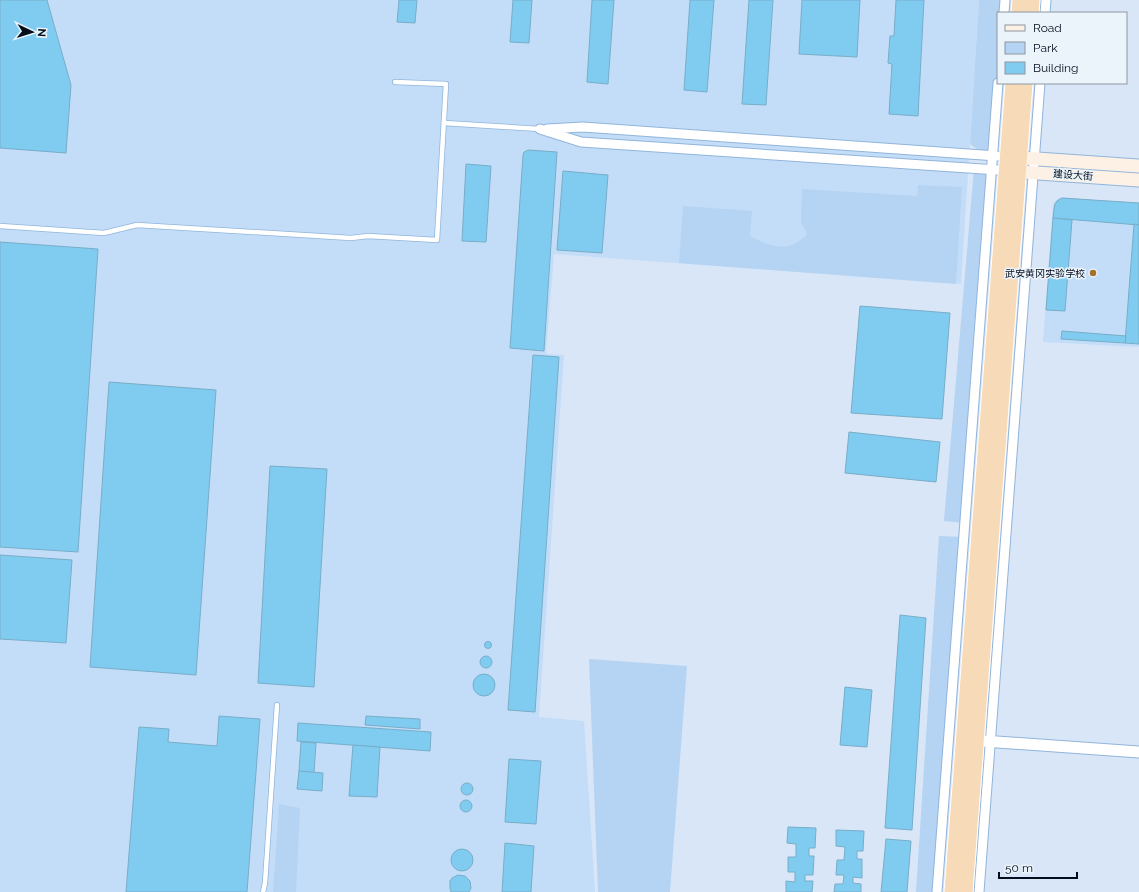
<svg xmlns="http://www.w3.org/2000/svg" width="1139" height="892" viewBox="0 0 1139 892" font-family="Raleway,'Noto Sans SC',sans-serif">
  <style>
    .built { fill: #c3ddf8 }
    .green { fill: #b5d3f3 }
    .building { fill: #80cbf0; stroke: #78adc8 }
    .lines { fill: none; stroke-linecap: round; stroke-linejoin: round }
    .service-casing { stroke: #91b5db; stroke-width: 6 }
    .minor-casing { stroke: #91b5db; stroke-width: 11 }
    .tertiary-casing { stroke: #91b5db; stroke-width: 13 }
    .secondary-casing { stroke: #91b5db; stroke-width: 15 }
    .trunk-casing { stroke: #fff; stroke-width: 17 }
    .service { stroke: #fff; stroke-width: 4.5 }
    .minor { stroke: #fff; stroke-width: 9 }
    .tertiary { stroke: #fff; stroke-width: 11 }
    .secondary { stroke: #fcf1e4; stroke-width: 13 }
    .trunk { stroke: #f7dab8; stroke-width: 15 }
    .poi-dot { fill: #a46f28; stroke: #ebf3fb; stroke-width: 1.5 }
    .labels { text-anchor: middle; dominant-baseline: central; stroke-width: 3; stroke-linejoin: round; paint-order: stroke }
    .street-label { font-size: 10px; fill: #030d1b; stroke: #ebf3fb }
    .poi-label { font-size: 10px; fill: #030d1b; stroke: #ebf3fb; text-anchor: end }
  </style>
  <rect width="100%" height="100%" fill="#d8e6f7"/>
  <g class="built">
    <path d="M 0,0 L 979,0 L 961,284 L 554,254 L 546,354 L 564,355 L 539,717 L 584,721 L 595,892 L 0,892 Z"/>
    <path d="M 1060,197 L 1139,204 L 1139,347 L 1043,342 L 1053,203 Z"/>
  </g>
  <g class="green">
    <path d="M 979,0 L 1003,0 L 1002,13 L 998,13 L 998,78 L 994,146 L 985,155 L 970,144 Z"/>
    <path d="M 974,168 L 991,178 L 965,523 L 944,521 Z"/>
    <path d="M 918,185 L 962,187 L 956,284 L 679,263 L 683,206 L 752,211 L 750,236 C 771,247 789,254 807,234 L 801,222 L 802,189 L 917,196 Z"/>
    <path d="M 939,536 L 964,537 L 938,892 L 916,892 Z"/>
    <path d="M 589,659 L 687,666 L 670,892 L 598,892 Z"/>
    <path d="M 279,804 L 300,808 L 296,892 L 273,892 Z"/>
  </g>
  <g class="building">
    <path d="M 0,0 L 47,0 L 71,85 L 66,153 L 0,148 Z"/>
    <path d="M 399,0 L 417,0 L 415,23 L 397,22 Z"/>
    <path d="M 513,0 L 532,0 L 529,43 L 510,42 Z"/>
    <path d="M 592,0 L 614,0 L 608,84 L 587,82 Z"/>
    <path d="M 690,0 L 714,0 L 707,92 L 684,90 Z"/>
    <path d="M 749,0 L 773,0 L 766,105 L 742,104 Z"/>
    <path d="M 802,0 L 860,0 L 857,57 L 799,54 Z"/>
    <path d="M 896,0 L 924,0 L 918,116 L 889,114 L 892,64 L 888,63 L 890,36 L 894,36 Z"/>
    <path d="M 528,150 L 557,152 L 544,351 L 510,348 L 523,155 L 524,152 Z"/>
    <path d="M 466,164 L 491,166 L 486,242 L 462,241 Z"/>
    <path d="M 563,171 L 608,175 L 602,253 L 557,250 Z"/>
    <path d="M 1062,198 L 1139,203 L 1139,225 L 1053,218 L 1054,209 L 1055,204 L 1057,201 Z"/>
    <path d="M 1053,218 L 1072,220 L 1065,311 L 1046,310 Z"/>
    <path d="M 1134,224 L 1139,225 L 1139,344 L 1125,343 Z"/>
    <path d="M 0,242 L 98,249 L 78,552 L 0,547 Z"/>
    <path d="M 860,306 L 950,313 L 942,419 L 851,413 Z"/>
    <path d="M 1062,331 L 1126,336 L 1125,343 L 1061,339 Z"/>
    <path d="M 533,355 L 559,357 L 535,712 L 508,710 Z"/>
    <path d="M 109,382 L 216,390 L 196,675 L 90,667 Z"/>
    <path d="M 849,432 L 940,442 L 936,482 L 845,473 Z"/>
    <path d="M 270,466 L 327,469 L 314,687 L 258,683 Z"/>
    <path d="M 0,555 L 72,560 L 66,643 L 0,639 Z"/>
    <path d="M 900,615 L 926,618 L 912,830 L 885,828 Z"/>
    <circle cx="488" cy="645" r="3.5"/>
    <circle cx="486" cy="662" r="6"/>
    <circle cx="484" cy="685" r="11"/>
    <path d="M 845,687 L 872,690 L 867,747 L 840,745 Z"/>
    <path d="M 219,716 L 260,719 L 247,892 L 126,892 L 139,727 L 169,729 L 168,742 L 217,746 Z"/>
    <path d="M 366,716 L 420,719 L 420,729 L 365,725 Z"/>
    <path d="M 298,723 L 431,732 L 430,751 L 297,741 Z"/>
    <path d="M 301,742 L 316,743 L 314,773 L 299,771 Z"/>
    <path d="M 353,745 L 380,747 L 377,797 L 349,796 Z"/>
    <path d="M 509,759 L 541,761 L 536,824 L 505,822 Z"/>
    <path d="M 299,771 L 323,773 L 322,791 L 297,789 Z"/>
    <circle cx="467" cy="789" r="6"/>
    <circle cx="466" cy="806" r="6"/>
    <path d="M 788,827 L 816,828 L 815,848 L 809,848 L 809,856 L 814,856 L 813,875 L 805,875 L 805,881 L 813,881 L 812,892 L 786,892 L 786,881 L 795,882 L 795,872 L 788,872 L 788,857 L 796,857 L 796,844 L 787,843 Z"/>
    <path d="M 836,830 L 864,831 L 863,851 L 857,851 L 857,859 L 862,859 L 862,878 L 853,877 L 853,883 L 861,884 L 861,892 L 834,892 L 835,884 L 843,884 L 844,875 L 836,875 L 837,860 L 844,860 L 845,847 L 836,846 Z"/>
    <path d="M 886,839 L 911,841 L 907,892 L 881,892 Z"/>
    <path d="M 505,843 L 534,846 L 531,892 L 502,892 Z"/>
    <circle cx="462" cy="860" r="11"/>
    <path d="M 458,875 L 465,876 L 470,881 L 471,888 L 469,892 L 451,892 L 450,888 L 450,881 L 452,878 Z"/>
  </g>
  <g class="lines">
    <g class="service-casing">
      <g id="service">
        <path d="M 444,123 L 540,129"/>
        <path d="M 0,226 L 104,233 L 137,225 L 351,238 L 368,236 L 437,240 L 446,84 L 395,82"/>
        <path d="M 263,892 L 265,883 L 277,705"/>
      </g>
    </g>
    <g class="minor-casing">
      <g id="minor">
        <path d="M 1004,13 L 1005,0"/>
        <path d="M 1045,13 L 1046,0"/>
        <path d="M 540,129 L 581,142 L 998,170"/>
        <path d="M 547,129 L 583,127 L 997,156"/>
        <path d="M 937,892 L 998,83"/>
        <path d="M 979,892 L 1040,83"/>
      </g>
    </g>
    <g class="tertiary-casing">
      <path id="tertiary" d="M 970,740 L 1139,752"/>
    </g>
    <g class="secondary-casing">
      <g id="secondary">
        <path d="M 1009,157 L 1139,166"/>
        <path d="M 1009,171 L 1139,180"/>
      </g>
    </g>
    <g class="trunk-casing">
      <g id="trunk">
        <path d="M 1019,13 L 1020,0"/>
        <path d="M 1031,13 L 1032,0"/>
        <path d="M 952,892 L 1013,83"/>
        <path d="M 965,892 L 1025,83"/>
      </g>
    </g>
    <use href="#service" class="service"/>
    <use href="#minor" class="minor"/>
    <use href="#tertiary" class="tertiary"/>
    <use href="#secondary" class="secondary"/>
    <use href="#trunk" class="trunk"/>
  </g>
  <circle class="poi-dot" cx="1093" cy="273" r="4"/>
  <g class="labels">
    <g class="street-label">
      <text transform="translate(1073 175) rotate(4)">建设大街</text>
    </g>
    <g class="poi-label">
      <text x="1085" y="273">武安黄冈实验学校</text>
    </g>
  </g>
  <rect x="997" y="12" width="130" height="72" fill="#ebf3fb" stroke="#8e97a1"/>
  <rect x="1005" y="25" width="20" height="6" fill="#fcf1e4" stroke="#8e97a1"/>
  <text x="1033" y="32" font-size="12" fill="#030d1b">Road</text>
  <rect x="1005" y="42" width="20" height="12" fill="#b5d3f3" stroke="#8e97a1"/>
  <text x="1033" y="52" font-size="12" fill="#030d1b">Park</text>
  <rect x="1005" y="62" width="20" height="12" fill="#80cbf0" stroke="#8e97a1"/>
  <text x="1033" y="72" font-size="12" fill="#030d1b">Building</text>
  <g transform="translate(32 32) rotate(94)" stroke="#ebf3fb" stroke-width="3" paint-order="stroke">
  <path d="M0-3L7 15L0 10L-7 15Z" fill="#030d1b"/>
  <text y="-6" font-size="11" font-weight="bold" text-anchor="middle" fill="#030d1b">N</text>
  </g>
  <path d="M999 872v6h78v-6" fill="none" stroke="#030d1b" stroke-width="2"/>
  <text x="1005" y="872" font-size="12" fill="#030d1b" stroke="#ebf3fb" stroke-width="3" paint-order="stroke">50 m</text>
</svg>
